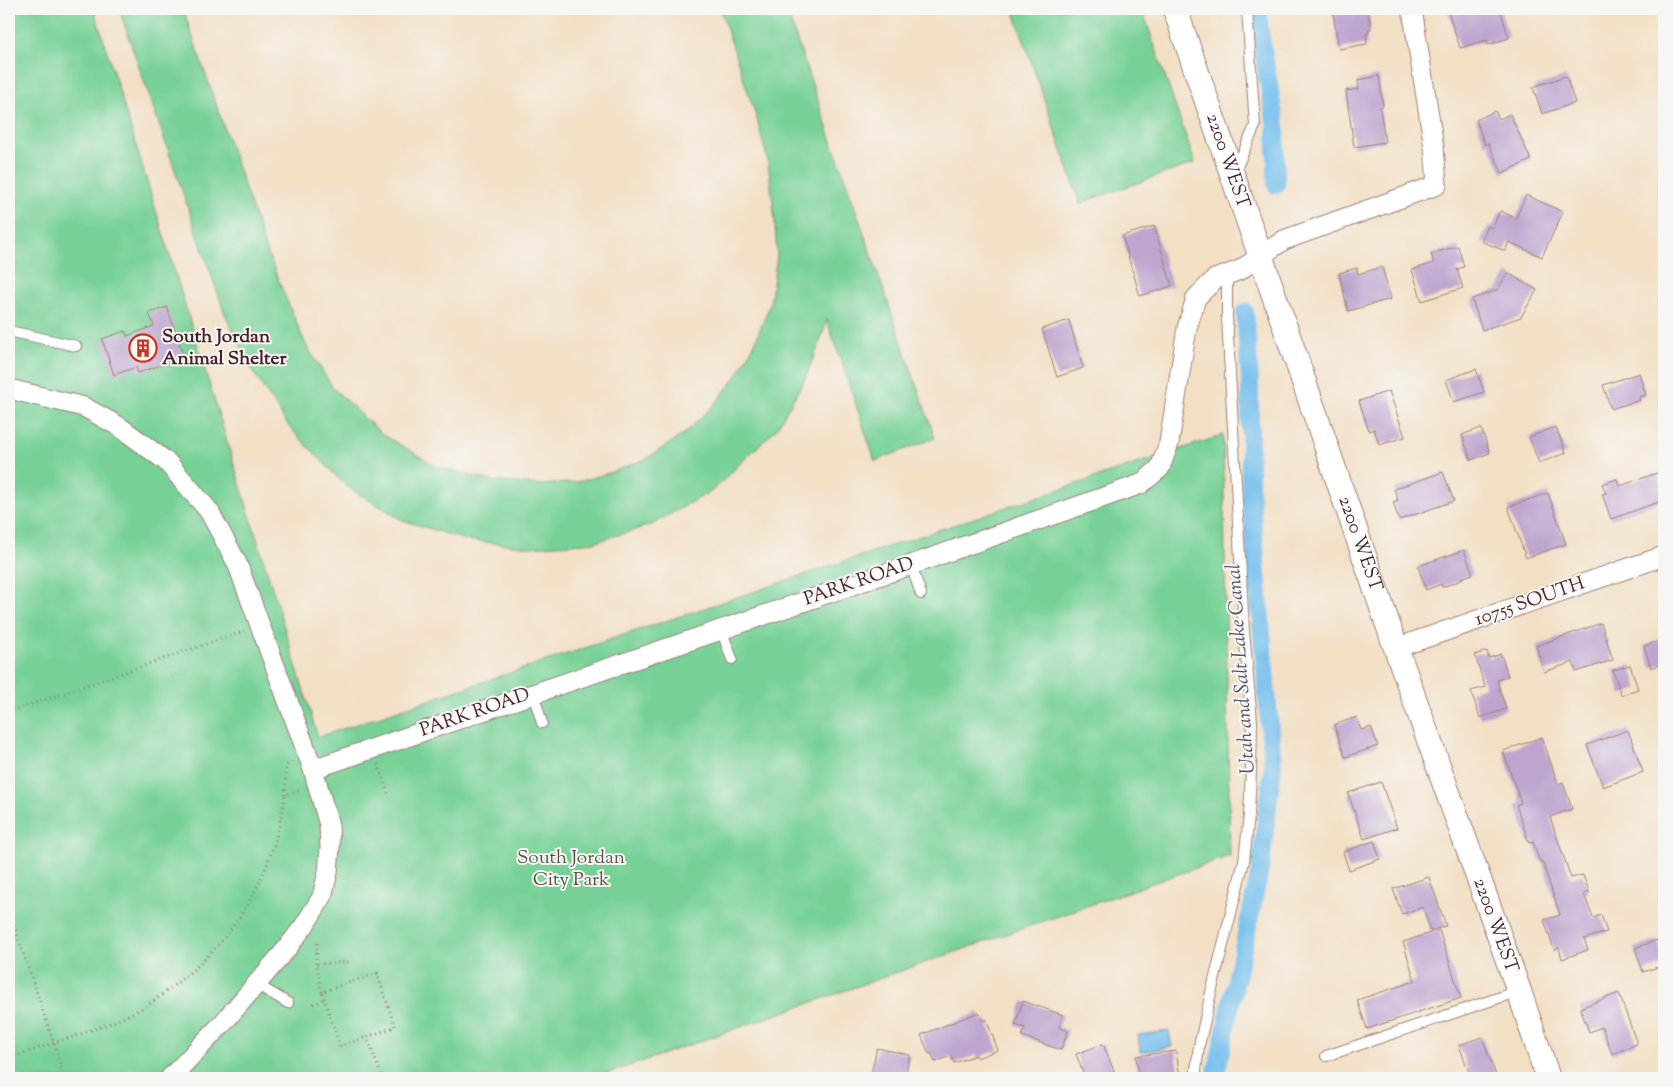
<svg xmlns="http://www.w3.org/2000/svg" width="1673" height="1087" viewBox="0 0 1673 1087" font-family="'Sorts Mill Goudy',serif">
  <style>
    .green { fill: #77d197; stroke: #607861 }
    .water { fill: #74bfed; stroke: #5f6f8c }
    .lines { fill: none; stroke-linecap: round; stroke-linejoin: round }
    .canal { stroke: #74bfed; stroke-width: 18 }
    .building { fill: #bda5cf }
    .service-casing { stroke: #9e7f78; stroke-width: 12 }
    .minor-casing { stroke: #9e7f78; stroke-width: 21 }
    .tertiary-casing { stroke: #9e7f78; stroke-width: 26 }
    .path { stroke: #9e7f78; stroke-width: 3; stroke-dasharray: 1 4; stroke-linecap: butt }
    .service { stroke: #fff; stroke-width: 10 }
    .minor { stroke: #fff; stroke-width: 19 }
    .tertiary { stroke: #fff; stroke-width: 24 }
    .labels { text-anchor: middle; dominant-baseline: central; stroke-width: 4; stroke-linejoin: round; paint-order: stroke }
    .street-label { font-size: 19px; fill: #4a1f2b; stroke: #f6f6f2 }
    .poi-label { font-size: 19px; font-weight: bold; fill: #4a1f2b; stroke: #f6f6f2; text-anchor: start }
    .park-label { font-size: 19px; fill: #58544b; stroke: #f6f6f2 }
    .water-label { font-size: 20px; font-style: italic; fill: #574f65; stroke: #f6f6f2 }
  </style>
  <rect width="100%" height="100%" fill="#f6f6f2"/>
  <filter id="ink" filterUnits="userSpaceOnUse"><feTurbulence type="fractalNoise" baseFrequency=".02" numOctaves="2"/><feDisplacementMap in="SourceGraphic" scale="10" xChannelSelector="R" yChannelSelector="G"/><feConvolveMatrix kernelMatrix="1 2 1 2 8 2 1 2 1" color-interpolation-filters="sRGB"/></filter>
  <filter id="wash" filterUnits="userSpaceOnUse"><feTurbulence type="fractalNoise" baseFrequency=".0096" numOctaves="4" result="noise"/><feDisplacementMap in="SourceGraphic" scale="20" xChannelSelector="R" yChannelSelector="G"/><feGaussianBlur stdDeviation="1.12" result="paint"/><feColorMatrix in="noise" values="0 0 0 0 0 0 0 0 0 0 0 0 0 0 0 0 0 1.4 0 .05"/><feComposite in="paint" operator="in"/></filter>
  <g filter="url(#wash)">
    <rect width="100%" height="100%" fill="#f2dfc4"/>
    <g class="green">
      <path d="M 9,9 L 94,9 L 318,737 L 1223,435 L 1230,856 L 595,1078 L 9,1078 Z"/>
      <path d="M 119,9 L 183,9 L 265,246 L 282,289 L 306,345 L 333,388 L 382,434 L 438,467 L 491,481 L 542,485 L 577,482 L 612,472 L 646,459 L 685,433 L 713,406 L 736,377 L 754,345 L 770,304 L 777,255 L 774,212 L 768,162 L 757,119 L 720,9 L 786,9 L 935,438 L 875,461 L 827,320 L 820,342 L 805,379 L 776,429 L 713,490 L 651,525 L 595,542 L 531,547 L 466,540 L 402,520 L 345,485 L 290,428 L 253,372 L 225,314 Z"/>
      <path d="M 1013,9 L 1142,9 L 1195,163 L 1080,203 Z"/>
    </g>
    <path class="water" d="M 1169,1031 L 1172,1047 L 1140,1052 L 1138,1035 Z"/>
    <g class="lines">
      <g class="canal">
        <path d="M 1259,9 L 1259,26 L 1276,127 L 1276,185"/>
        <path d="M 1215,1078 L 1260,870 L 1273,766 L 1250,489 L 1250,379 L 1245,312"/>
      </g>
    </g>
    <g id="blocks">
      <g class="building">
        <path d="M 1347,9 L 1368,9 L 1371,29 L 1368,29 L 1369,33 L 1366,34 L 1367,44 L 1339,49 L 1333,13 L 1347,11 Z"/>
        <path d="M 1447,9 L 1500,9 L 1509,38 L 1488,45 L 1487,40 L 1460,48 Z"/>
        <path d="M 1379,76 L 1383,106 L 1380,107 L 1385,142 L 1354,147 L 1346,91 L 1359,89 L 1358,80 Z"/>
        <path d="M 1566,76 L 1575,103 L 1542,114 L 1533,87 Z"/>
        <path d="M 1495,111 L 1499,119 L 1510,114 L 1531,160 L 1502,173 L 1488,143 L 1485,145 L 1476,120 Z"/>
        <path d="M 1526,195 L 1563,212 L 1542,257 L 1509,242 L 1505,251 L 1481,241 L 1488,226 L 1492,228 L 1500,211 L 1516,218 Z"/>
        <path d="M 1154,226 L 1172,286 L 1140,296 L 1122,236 Z"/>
        <path d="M 1458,246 L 1464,267 L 1457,269 L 1463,288 L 1422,301 L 1412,270 L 1434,263 L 1431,254 Z"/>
        <path d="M 1382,267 L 1391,299 L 1348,311 L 1339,273 L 1357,268 L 1358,274 Z"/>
        <path d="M 1508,273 L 1537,290 L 1521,317 L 1482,330 L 1472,299 L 1497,290 Z"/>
        <path d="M 167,307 L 184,357 L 138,373 L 136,367 L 114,375 L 102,339 L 125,331 L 127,336 L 154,326 L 149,313 Z"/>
        <path d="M 1069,320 L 1083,368 L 1057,377 L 1042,329 Z"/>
        <path d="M 1476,369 L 1484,392 L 1454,402 L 1446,380 Z"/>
        <path d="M 1639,373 L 1646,395 L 1639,397 L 1640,400 L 1611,409 L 1603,385 Z"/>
        <path d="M 1389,391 L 1405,437 L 1379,445 L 1374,429 L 1369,431 L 1359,401 Z"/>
        <path d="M 1556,427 L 1566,453 L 1539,463 L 1529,437 Z"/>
        <path d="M 1481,428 L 1490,453 L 1471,460 L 1462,435 Z"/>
        <path d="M 1443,472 L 1454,501 L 1399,520 L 1393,502 L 1398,500 L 1394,489 Z"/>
        <path d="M 1657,473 L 1664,493 L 1664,500 L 1611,519 L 1602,494 L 1606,493 L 1602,484 L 1617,479 L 1620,486 Z"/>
        <path d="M 1548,493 L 1566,544 L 1526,558 L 1508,507 Z"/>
        <path d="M 1464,550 L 1473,574 L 1461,578 L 1462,580 L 1442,587 L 1441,584 L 1426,590 L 1418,566 Z"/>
        <path d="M 1601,623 L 1613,660 L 1576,672 L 1573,662 L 1544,672 L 1536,646 Z"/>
        <path d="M 1664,639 L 1664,663 L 1651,668 L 1644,646 Z"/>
        <path d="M 1487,651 L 1489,658 L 1501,654 L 1508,676 L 1497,680 L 1506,709 L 1480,718 L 1471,691 L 1485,687 L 1475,655 Z"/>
        <path d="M 1630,665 L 1638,689 L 1621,695 L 1613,670 Z"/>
        <path d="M 1357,717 L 1361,730 L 1371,727 L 1378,746 L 1345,757 L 1334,725 Z"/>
        <path d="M 1628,730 L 1643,772 L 1603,787 L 1587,745 Z"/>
        <path d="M 1542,737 L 1558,784 L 1563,782 L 1572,809 L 1550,817 L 1571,878 L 1583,875 L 1589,892 L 1584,894 L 1593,918 L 1601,915 L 1607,932 L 1584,939 L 1588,950 L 1562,959 L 1559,948 L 1554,950 L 1544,920 L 1560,915 L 1542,861 L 1540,862 L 1533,842 L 1529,843 L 1516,805 L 1521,803 L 1503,751 Z"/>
        <path d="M 1381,782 L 1397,828 L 1364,839 L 1348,793 Z"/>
        <path d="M 1374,841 L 1380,859 L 1349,870 L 1343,852 Z"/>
        <path d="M 1429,877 L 1446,926 L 1430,931 L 1423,907 L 1402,914 L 1393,889 Z"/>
        <path d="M 1439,930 L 1461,998 L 1367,1029 L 1357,1000 L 1415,981 L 1403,942 Z"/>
        <path d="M 1658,940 L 1664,960 L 1664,965 L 1643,972 L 1635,948 Z"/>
        <path d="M 1619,993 L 1637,1044 L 1612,1054 L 1602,1027 L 1589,1032 L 1580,1008 Z"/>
        <path d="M 1023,1001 L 1063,1015 L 1059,1027 L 1068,1031 L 1061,1050 L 1022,1036 L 1025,1028 L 1015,1025 Z"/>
        <path d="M 979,1012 L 983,1021 L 986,1019 L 998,1050 L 977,1058 L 976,1055 L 954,1063 L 951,1056 L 935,1062 L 931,1053 L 929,1054 L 921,1035 Z"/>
        <path d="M 1482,1037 L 1497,1078 L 1471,1078 L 1459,1045 Z"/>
        <path d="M 1103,1044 L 1117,1078 L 1085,1078 L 1076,1054 Z"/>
        <path d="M 877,1048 L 910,1055 L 905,1076 L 901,1075 L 900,1078 L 870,1078 Z"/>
        <path d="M 1176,1051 L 1180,1078 L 1139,1078 L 1136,1056 Z"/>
      </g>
    </g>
  </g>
  <g filter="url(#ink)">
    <use href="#blocks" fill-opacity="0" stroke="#9e7f78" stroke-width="1"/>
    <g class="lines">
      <g class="service-casing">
        <g id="service">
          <path d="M 1235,171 L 1255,126 L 1247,9"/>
          <path d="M 9,331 L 76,346"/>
          <path d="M 911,565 L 921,594"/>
          <path d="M 721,629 L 732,659"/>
          <path d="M 533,693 L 542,723"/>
          <path d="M 256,984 L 288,1003"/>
          <path d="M 1326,1056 L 1519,991"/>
          <path d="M 1195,1078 L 1199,1046 L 1210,997 L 1244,861 L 1249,815 L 1251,771 L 1252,722 L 1244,632 L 1227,317 L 1227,275"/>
        </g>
      </g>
      <g class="minor-casing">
        <g id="minor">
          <path d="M 9,389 L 84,407 L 120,427 L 167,462 L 209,511 L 237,563 L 313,769 L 329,825 L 330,848 L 328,872 L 322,897 L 304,926 L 284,952 L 222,1024 L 170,1078"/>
          <path d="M 1396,648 L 1664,556"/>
          <path d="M 313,769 L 911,565 L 1141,484 L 1160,468 L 1169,443 L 1187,328 L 1196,298 L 1215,279 L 1240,270 L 1284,240 L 1437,185 L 1434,147 L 1412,9"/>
        </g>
      </g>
      <g class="tertiary-casing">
        <g id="tertiary">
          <path id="s1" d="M 1175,9 L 1396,648 L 1519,991 L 1548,1078"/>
        </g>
      </g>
      <g class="path">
        <path d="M 12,711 L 244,631"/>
        <path d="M 378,764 L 389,796"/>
        <path d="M 285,795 L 286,766 L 292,761"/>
        <path d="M 9,911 L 54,1043 L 9,1058"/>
        <path d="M 316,964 L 317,940"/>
        <path d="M 377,973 L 395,1027 L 340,1046 L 322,992 Z"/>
        <path d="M 322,992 L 316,964 L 348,962"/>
        <path d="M 313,1004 L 325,1000"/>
        <path d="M 367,1036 L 382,1078"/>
        <path d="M 64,1078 L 54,1043 C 86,1032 120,1022 149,1004 C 157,999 165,992 173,986 C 238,938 273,874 285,795 L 301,790"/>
      </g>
      <use href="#service" class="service"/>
      <use href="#minor" class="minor"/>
      <use href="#tertiary" class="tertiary"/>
    </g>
  </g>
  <defs>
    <g id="building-ring" transform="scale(1.4375)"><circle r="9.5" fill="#f6f6f2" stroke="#c8321e" stroke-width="1.5"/><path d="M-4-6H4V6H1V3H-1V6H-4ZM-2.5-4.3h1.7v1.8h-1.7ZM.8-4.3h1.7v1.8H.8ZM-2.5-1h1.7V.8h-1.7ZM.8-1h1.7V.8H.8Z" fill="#c8321e"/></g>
  </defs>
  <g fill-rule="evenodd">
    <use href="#building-ring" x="143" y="348"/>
  </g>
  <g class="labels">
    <g class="street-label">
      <text stroke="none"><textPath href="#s1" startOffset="161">2200 WEST</textPath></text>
      <text stroke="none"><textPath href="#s1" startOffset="566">2200 WEST</textPath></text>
      <text transform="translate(859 582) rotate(-19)">PARK ROAD</text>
      <text transform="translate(1530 602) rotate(-19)">10755 SOUTH</text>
      <text transform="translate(475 713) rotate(-19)">PARK ROAD</text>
      <text stroke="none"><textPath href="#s1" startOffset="971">2200 WEST</textPath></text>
    </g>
    <g class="poi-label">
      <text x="162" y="337">South Jordan<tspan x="162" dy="22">Animal Shelter</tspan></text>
    </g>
    <g class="park-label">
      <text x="571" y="858">South Jordan<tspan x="571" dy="22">City Park</tspan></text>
    </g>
    <g class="water-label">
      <text transform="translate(1242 669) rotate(-94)">Utah and Salt Lake Canal</text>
    </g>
  </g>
  <rect width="1673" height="1087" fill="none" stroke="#f6f6f2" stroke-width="30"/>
</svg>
